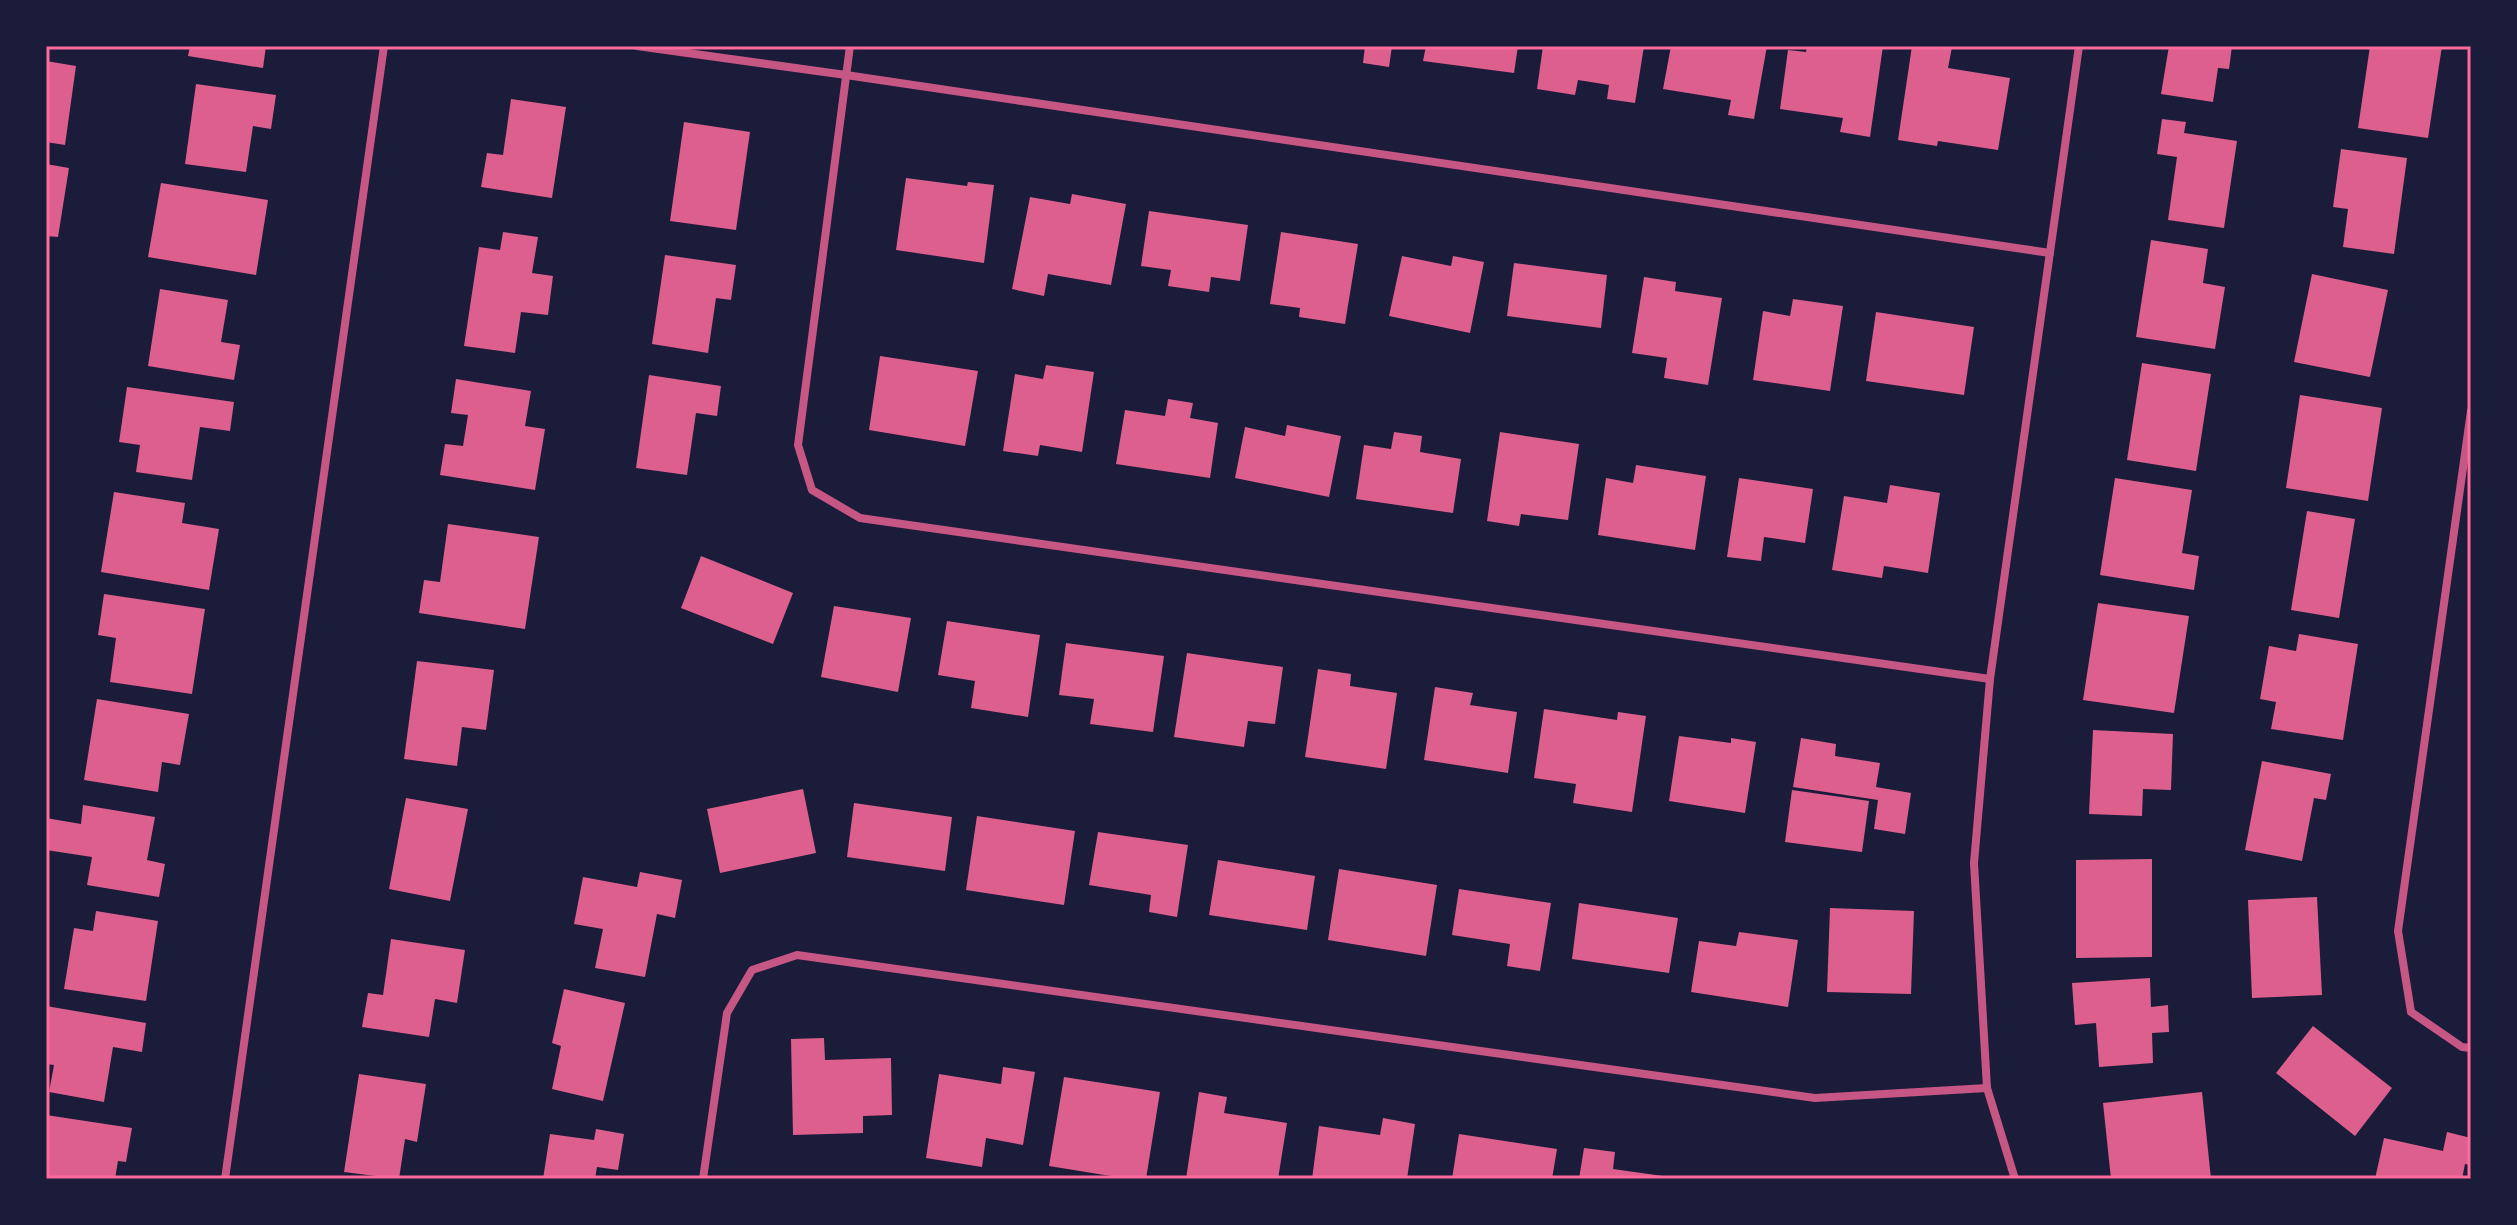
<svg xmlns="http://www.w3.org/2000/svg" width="2517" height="1225" viewBox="0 0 2517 1225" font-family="'Space Grotesk',sans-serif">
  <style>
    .building { fill: #dd5f8e }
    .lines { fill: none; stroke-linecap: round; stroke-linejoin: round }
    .minor { stroke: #c65784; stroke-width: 8 }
    .neatline { fill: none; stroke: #ff6b9d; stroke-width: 3 }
  </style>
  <rect width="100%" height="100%" fill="#1b1b3a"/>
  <g class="building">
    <path d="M 190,46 L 266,46 L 263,68 L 188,56 Z"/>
    <path d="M 1365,46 L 1392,46 L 1389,67 L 1363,63 Z"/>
    <path d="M 1426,46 L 1518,46 L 1514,73 L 1423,61 Z"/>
    <path d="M 1543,46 L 1644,46 L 1635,103 L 1607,99 L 1609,85 L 1578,80 L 1575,95 L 1537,89 Z"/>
    <path d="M 1671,46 L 1767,46 L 1754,119 L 1728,115 L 1731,100 L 1663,89 Z"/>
    <path d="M 1807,46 L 1883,46 L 1870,137 L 1840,132 L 1843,118 L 1780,109 L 1788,50 L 1806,52 Z"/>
    <path d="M 1912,46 L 1952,47 L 1948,68 L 2010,78 L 1998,150 L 1938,141 L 1937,146 L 1898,140 Z"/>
    <path d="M 2169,46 L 2232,46 L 2229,69 L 2218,68 L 2213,102 L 2161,94 Z"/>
    <path d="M 2370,46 L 2442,46 L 2428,138 L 2358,128 Z"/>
    <path d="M 46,61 L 76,66 L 65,145 L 46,142 Z"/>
    <path d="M 196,84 L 276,95 L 271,129 L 253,126 L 246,172 L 185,164 Z"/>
    <path d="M 511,99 L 566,107 L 552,198 L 481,187 L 487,153 L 503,155 Z"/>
    <path d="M 2162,119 L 2186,122 L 2184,133 L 2237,141 L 2224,228 L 2168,220 L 2177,157 L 2157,154 Z"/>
    <path d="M 684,122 L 750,132 L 736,230 L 670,221 Z"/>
    <path d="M 2341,149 L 2407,158 L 2394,254 L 2343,247 L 2348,209 L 2333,207 Z"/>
    <path d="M 46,164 L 69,168 L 58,237 L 46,236 Z"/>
    <path d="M 906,178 L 967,186 L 968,182 L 994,185 L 984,263 L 896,250 Z"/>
    <path d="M 161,183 L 268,200 L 256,275 L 148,257 Z"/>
    <path d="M 1072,194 L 1126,204 L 1111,285 L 1048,274 L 1044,296 L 1012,289 L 1030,197 L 1070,204 Z"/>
    <path d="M 1149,211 L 1248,225 L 1240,281 L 1211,277 L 1209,292 L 1168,286 L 1171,270 L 1141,266 Z"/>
    <path d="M 503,232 L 538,237 L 532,273 L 553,276 L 548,315 L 521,312 L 515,353 L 464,346 L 479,247 L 500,250 Z"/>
    <path d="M 1281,232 L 1358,244 L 1345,324 L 1299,317 L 1300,308 L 1270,304 Z"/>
    <path d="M 2151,240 L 2208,249 L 2203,283 L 2225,287 L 2215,349 L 2136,337 Z"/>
    <path d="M 665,255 L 736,265 L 731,300 L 716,298 L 708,353 L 652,344 Z"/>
    <path d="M 1402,256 L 1451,266 L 1453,256 L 1484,262 L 1470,333 L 1389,316 Z"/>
    <path d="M 1514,263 L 1607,275 L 1601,328 L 1507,316 Z"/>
    <path d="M 2312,274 L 2388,290 L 2370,377 L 2294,362 Z"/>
    <path d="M 1644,277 L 1676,282 L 1675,291 L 1722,298 L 1708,385 L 1664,378 L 1667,358 L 1632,353 Z"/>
    <path d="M 160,289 L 228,300 L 221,342 L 240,345 L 234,380 L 148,366 Z"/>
    <path d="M 1793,299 L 1843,306 L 1830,391 L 1753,380 L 1763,311 L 1790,316 Z"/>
    <path d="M 1876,312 L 1974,327 L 1964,395 L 1866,381 Z"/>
    <path d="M 880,356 L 978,371 L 965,446 L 869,430 Z"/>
    <path d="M 2142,363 L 2211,374 L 2196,471 L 2127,460 Z"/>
    <path d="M 1046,365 L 1094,372 L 1082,452 L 1040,445 L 1038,456 L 1003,451 L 1015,374 L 1043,379 Z"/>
    <path d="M 649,375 L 721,386 L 717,416 L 696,413 L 687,475 L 636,468 Z"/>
    <path d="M 456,379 L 531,391 L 525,426 L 545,429 L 535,490 L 440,475 L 445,444 L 463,446 L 468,415 L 451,413 Z"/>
    <path d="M 127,387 L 234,402 L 230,431 L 200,427 L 192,480 L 136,472 L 140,445 L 119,442 Z"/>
    <path d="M 2300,395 L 2382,408 L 2368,501 L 2286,488 Z"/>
    <path d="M 1168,399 L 1193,403 L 1190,418 L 1218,423 L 1210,478 L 1116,464 L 1125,410 L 1165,416 Z"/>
    <path d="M 1287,425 L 1341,436 L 1329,497 L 1235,478 L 1245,427 L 1285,436 Z"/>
    <path d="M 1394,432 L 1422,436 L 1420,452 L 1461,459 L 1453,513 L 1356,499 L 1364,445 L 1391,449 Z"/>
    <path d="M 1500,432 L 1579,444 L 1568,520 L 1521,514 L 1519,526 L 1487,521 Z"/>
    <path d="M 1636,465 L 1706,476 L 1695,550 L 1598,535 L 1606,478 L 1633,483 Z"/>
    <path d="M 1739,478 L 1813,489 L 1805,543 L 1764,537 L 1761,561 L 1727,557 Z"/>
    <path d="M 2115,478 L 2192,490 L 2182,553 L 2199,556 L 2194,590 L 2100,575 Z"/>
    <path d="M 1890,485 L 1940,493 L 1928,573 L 1884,566 L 1882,578 L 1832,570 L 1844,496 L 1887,503 Z"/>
    <path d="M 114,492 L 185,503 L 182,523 L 219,529 L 209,590 L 101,572 Z"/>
    <path d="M 2307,511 L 2355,519 L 2339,618 L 2291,610 Z"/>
    <path d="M 448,524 L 539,537 L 525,629 L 419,613 L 424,580 L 440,582 Z"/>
    <path d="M 701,556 L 793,593 L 773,644 L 681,608 Z"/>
    <path d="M 104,594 L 205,609 L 192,694 L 110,682 L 116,638 L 98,635 Z"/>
    <path d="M 2098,603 L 2189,616 L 2174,713 L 2083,700 Z"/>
    <path d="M 834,606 L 911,618 L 898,692 L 821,677 Z"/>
    <path d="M 947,621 L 1040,635 L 1028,717 L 971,708 L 975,681 L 938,675 Z"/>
    <path d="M 2299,634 L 2358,644 L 2343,740 L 2271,729 L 2276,702 L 2260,699 L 2269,646 L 2296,651 Z"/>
    <path d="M 1066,643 L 1164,656 L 1153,732 L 1090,724 L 1094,699 L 1059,695 Z"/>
    <path d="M 1187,653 L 1283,667 L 1275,724 L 1248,721 L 1244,747 L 1174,737 Z"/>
    <path d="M 417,661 L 494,670 L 486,730 L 462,727 L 457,766 L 404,759 Z"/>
    <path d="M 1318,669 L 1351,674 L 1350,686 L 1397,693 L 1386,769 L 1305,757 Z"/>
    <path d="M 1435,687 L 1473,693 L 1470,705 L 1517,712 L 1508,773 L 1424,760 Z"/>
    <path d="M 97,699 L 189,714 L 180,765 L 162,762 L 158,792 L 84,780 Z"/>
    <path d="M 1544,709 L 1617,720 L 1618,712 L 1646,716 L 1632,812 L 1573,803 L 1576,784 L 1534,778 Z"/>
    <path d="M 2093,730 L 2173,734 L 2171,790 L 2143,789 L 2142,816 L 2089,814 Z"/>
    <path d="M 1679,736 L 1731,743 L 1731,738 L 1756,742 L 1745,813 L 1669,801 Z"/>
    <path d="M 1801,738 L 1836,744 L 1835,756 L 1880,763 L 1876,787 L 1911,793 L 1905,834 L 1874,829 L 1878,800 L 1793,787 Z"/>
    <path d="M 2262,761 L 2331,774 L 2326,800 L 2314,798 L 2302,861 L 2245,850 Z"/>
    <path d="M 803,789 L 816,853 L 720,873 L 707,809 Z"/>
    <path d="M 1792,790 L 1869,801 L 1862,852 L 1785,842 Z"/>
    <path d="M 406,798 L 468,809 L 450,901 L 389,889 Z"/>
    <path d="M 854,803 L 952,817 L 945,871 L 847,857 Z"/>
    <path d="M 83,805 L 155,817 L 147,860 L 165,864 L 159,897 L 87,885 L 92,857 L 46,850 L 46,818 L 81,824 Z"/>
    <path d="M 977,816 L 1075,831 L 1064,905 L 966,890 Z"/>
    <path d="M 1098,832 L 1188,845 L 1177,917 L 1149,912 L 1151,895 L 1089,885 Z"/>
    <path d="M 2152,859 L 2152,957 L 2076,958 L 2076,860 Z"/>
    <path d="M 1218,860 L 1315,876 L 1307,930 L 1209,915 Z"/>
    <path d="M 1339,869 L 1437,885 L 1426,956 L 1328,940 Z"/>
    <path d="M 640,872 L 682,880 L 675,918 L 657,914 L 645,977 L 595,968 L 603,929 L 574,924 L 583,877 L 637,887 Z"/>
    <path d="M 1459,889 L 1551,903 L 1540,971 L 1507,966 L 1510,944 L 1452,935 Z"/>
    <path d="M 2317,897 L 2322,995 L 2252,998 L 2248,900 Z"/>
    <path d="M 1579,903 L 1678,918 L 1669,973 L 1572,959 Z"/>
    <path d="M 1830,908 L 1914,911 L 1911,994 L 1827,992 Z"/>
    <path d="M 96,911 L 158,921 L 146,1001 L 64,989 L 74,928 L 93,931 Z"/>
    <path d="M 1739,932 L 1798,940 L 1788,1007 L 1691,992 L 1699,941 L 1736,946 Z"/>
    <path d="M 391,939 L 465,950 L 457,1003 L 435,999 L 429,1037 L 362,1027 L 368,993 L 383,995 Z"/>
    <path d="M 2150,978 L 2151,1007 L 2168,1005 L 2169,1032 L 2152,1033 L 2153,1063 L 2099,1067 L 2096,1023 L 2075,1025 L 2072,983 Z"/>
    <path d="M 564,989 L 625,1003 L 603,1101 L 552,1089 L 561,1046 L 552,1043 Z"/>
    <path d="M 46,1006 L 146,1023 L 142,1052 L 113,1047 L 104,1102 L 49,1092 L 54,1065 L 46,1064 Z"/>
    <path d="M 2313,1026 L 2392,1088 L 2355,1136 L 2276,1073 Z"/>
    <path d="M 824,1038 L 825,1060 L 891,1058 L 892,1115 L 863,1116 L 863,1133 L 793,1135 L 791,1039 Z"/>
    <path d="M 1003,1067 L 1035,1072 L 1023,1145 L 986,1138 L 982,1167 L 926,1158 L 939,1074 L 1001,1084 Z"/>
    <path d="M 359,1074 L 426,1084 L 417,1142 L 405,1139 L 399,1179 L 344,1172 Z"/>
    <path d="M 1064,1077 L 1160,1092 L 1146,1179 L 1129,1179 L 1049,1166 Z"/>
    <path d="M 1199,1092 L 1227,1097 L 1224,1113 L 1287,1123 L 1278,1179 L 1186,1179 Z"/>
    <path d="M 2202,1092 L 2211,1179 L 2111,1179 L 2103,1103 Z"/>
    <path d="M 46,1115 L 132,1128 L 126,1162 L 118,1161 L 115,1179 L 46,1179 Z"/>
    <path d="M 1383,1118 L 1415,1124 L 1407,1179 L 1312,1179 L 1319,1126 L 1380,1135 Z"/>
    <path d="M 596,1129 L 624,1134 L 618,1170 L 597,1167 L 595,1179 L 543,1179 L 550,1134 L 594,1140 Z"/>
    <path d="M 2447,1132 L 2471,1138 L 2471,1165 L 2465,1164 L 2462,1179 L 2375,1179 L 2384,1138 L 2443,1151 Z"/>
    <path d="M 1459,1134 L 1557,1149 L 1552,1179 L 1452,1179 Z"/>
    <path d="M 1584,1148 L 1615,1152 L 1613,1169 L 1670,1177 L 1669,1179 L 1579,1179 Z"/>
  </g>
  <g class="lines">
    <g class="minor">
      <path d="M 637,46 L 846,75 L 2050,253"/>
      <path d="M 850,46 L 798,445 L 812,490 L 860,518 L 1990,679"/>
      <path d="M 2471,411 L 2398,931 L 2411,1012 L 2462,1047 L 2471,1048"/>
      <path d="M 225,1179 L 384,46"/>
      <path d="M 703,1179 L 727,1013 L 752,970 L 797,955 L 1815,1098 L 1987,1088"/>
      <path d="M 2015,1179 L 1987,1088 L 1974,863 L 1990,679 L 2079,46"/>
    </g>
  </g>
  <rect width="2517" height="1225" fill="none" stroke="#1b1b3a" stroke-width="96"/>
  <rect x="48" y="48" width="2421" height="1129" class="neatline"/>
</svg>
